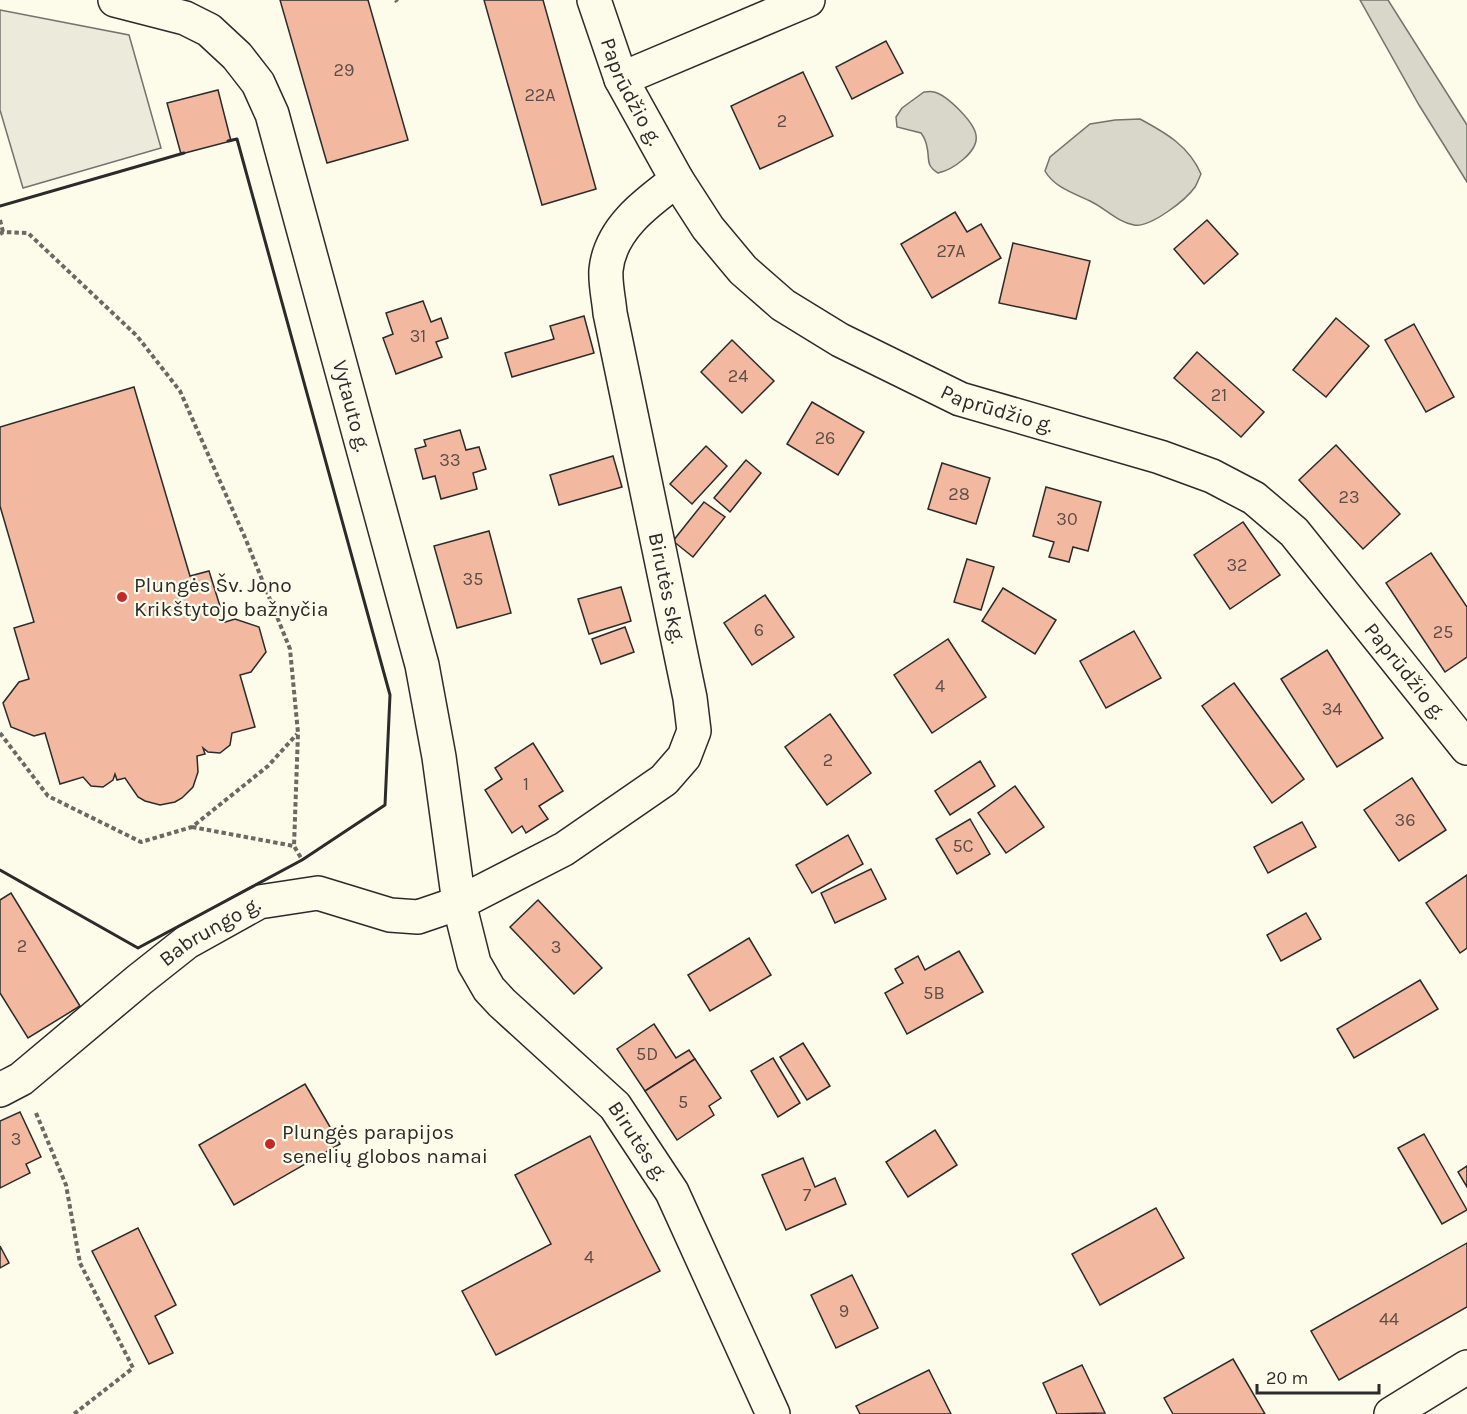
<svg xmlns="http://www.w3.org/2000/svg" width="1467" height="1414" viewBox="0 0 1467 1414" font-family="Karla,sans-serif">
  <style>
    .parking { fill: #eceadb; stroke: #74746e; stroke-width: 1.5 }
    .water { fill: #d8d7c9; stroke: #74746e; stroke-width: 1.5 }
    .building { fill: #f2b8a0; stroke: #2b2b2b; stroke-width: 1.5 }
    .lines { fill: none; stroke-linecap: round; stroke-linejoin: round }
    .minor-casing { stroke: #2b2b2b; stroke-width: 36 }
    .secondary-casing { stroke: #2b2b2b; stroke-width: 36 }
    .path { stroke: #6a6964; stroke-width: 4; stroke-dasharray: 4.5 3; stroke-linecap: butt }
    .minor { stroke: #fdfbea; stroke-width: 33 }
    .secondary { stroke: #fdfbea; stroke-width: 33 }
    .wall { stroke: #2b2b2b; stroke-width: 3 }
    .poi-dot { fill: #c62828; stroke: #fdfbea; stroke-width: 2 }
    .labels { text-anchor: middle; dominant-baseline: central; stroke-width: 4.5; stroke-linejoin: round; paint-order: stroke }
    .number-label { font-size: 18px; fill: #5d4e48 }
    .street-label { font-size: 21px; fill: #2b2b2b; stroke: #fdfbea }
    .poi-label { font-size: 21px; fill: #2b2b2b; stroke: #fdfbea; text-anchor: start }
  </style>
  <rect width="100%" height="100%" fill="#fdfbea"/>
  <path class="parking" d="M 0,10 L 129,35 L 161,148 L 23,188 L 0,110 Z"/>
  <g class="water">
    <path d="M 1360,0 L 1388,0 L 1467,125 L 1467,182 L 1419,105 Z"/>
    <path d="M 924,92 C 927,92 930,91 934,92 C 947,95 974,122 976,135 C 979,152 952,170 938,173 C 925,165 930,159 927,147 C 926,141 924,137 921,133 L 897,127 L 896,117 L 902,108 Z"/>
    <path d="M 1140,119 C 1166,133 1189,146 1201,174 C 1199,178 1197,184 1195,187 C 1186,200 1150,228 1134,225 C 1117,222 1105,208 1090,201 C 1073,193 1054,187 1045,171 L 1050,157 L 1090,124 L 1115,120 Z"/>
  </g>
  <g class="building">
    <path d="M 280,0 L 368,0 L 408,140 L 327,163 Z"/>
    <path d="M 484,0 L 543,0 L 596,189 L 542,205 Z"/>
    <path d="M 886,41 L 903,73 L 852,99 L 836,67 Z"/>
    <path d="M 803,72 L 833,136 L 760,169 L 731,106 Z"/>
    <path d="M 218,90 L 231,141 L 181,154 L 167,103 Z"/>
    <path d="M 955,212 L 967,232 L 981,224 L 1001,258 L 932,298 L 901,244 Z"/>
    <path d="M 1207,220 L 1238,254 L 1204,284 L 1174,249 Z"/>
    <path d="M 1013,243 L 1090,261 L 1076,319 L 999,303 Z"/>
    <path d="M 423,301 L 431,322 L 441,318 L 448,338 L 436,342 L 442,357 L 396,374 L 383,338 L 393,334 L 386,313 Z"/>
    <path d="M 584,316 L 594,353 L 512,377 L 505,353 L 554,339 L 550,326 Z"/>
    <path d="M 1336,318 L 1369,346 L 1326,397 L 1293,370 Z"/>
    <path d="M 1414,324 L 1454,397 L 1426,412 L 1385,340 Z"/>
    <path d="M 732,340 L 774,381 L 742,413 L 701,372 Z"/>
    <path d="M 1197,352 L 1264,412 L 1241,437 L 1174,378 Z"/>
    <path d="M 134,387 L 190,576 L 209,571 L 225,622 L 235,619 L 259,627 L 266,652 L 251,672 L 240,675 L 255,727 L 232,733 L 230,745 L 220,753 L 208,752 L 203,748 L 205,754 L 197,756 L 198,772 L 193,787 L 182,798 L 175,802 L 160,805 L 145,801 L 138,797 L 125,778 L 117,780 L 115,774 L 113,780 L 103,787 L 91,786 L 83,777 L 60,784 L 45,733 L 34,736 L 11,727 L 3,703 L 19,682 L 29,679 L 14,628 L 34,622 L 0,506 L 0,427 Z"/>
    <path d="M 812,402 L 864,432 L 838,475 L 787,444 Z"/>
    <path d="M 460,430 L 466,450 L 479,447 L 486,469 L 473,473 L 477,489 L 441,499 L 435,476 L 423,479 L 415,449 L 426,446 L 424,440 Z"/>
    <path d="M 1336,445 L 1400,514 L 1363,549 L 1299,480 Z"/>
    <path d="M 706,446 L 727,466 L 692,504 L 670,484 Z"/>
    <path d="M 613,456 L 622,487 L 559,505 L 550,475 Z"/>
    <path d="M 746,460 L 761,473 L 730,512 L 714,498 Z"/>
    <path d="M 942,463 L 990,478 L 976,524 L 928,509 Z"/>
    <path d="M 1046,487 L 1101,502 L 1088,551 L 1073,547 L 1069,562 L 1049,557 L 1054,542 L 1033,536 Z"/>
    <path d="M 704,502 L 725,517 L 693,557 L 673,541 Z"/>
    <path d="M 1243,522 L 1280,575 L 1230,609 L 1194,555 Z"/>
    <path d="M 489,531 L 511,613 L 457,628 L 434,546 Z"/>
    <path d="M 1431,553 L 1467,607 L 1467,657 L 1445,672 L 1386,583 Z"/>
    <path d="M 967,559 L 994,567 L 981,610 L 954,602 Z"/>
    <path d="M 621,587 L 631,621 L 589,634 L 578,599 Z"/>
    <path d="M 1003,588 L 1056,620 L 1035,654 L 982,621 Z"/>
    <path d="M 765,595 L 794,637 L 752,665 L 724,623 Z"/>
    <path d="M 625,627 L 634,652 L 601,664 L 592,639 Z"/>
    <path d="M 1134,631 L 1161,678 L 1106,708 L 1080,661 Z"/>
    <path d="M 948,639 L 986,697 L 932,733 L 894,675 Z"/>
    <path d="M 1327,650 L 1383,738 L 1337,767 L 1281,679 Z"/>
    <path d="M 1234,683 L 1304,779 L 1272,803 L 1202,706 Z"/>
    <path d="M 830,714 L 871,773 L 827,805 L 785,747 Z"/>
    <path d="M 533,743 L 563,791 L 539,806 L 548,819 L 526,833 L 522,826 L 512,833 L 485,790 L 502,779 L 495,768 Z"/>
    <path d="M 980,761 L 995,786 L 950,815 L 935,791 Z"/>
    <path d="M 1412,778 L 1446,830 L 1399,861 L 1364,810 Z"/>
    <path d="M 1015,786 L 1044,827 L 1006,853 L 978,813 Z"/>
    <path d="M 970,819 L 990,854 L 957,874 L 936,839 Z"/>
    <path d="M 1302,822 L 1316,847 L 1268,873 L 1254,847 Z"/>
    <path d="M 848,835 L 863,864 L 812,893 L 796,865 Z"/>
    <path d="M 871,869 L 886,899 L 835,923 L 821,893 Z"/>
    <path d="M 1467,875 L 1467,948 L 1460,953 L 1426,903 Z"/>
    <path d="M 11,893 L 80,1006 L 28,1038 L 0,993 L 0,900 Z"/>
    <path d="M 538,900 L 602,968 L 574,994 L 510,927 Z"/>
    <path d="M 1306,913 L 1321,939 L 1281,961 L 1267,935 Z"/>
    <path d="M 749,938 L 771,975 L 710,1011 L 688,975 Z"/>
    <path d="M 959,951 L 983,992 L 907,1034 L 885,993 L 903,983 L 895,969 L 918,956 L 925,970 Z"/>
    <path d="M 1420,980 L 1438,1009 L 1354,1058 L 1337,1029 Z"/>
    <path d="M 654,1024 L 676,1058 L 689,1050 L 695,1059 L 645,1091 L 617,1049 Z"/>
    <path d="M 803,1043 L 830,1086 L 807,1100 L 780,1057 Z"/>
    <path d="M 773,1058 L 800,1103 L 778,1117 L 751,1071 Z"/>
    <path d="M 695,1059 L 721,1098 L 709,1106 L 714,1115 L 677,1140 L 645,1091 Z"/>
    <path d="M 305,1084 L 340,1144 L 234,1205 L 199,1145 Z"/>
    <path d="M 20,1112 L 41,1157 L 26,1164 L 30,1173 L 0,1188 L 0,1121 Z"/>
    <path d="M 935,1130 L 957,1165 L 908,1197 L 886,1162 Z"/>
    <path d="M 1424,1134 L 1467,1210 L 1442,1224 L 1398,1148 Z"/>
    <path d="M 590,1136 L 660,1271 L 496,1355 L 462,1291 L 551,1244 L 515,1175 Z"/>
    <path d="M 803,1158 L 815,1187 L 835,1178 L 846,1204 L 786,1230 L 762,1175 Z"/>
    <path d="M 1467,1166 L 1467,1187 L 1458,1172 Z"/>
    <path d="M 1156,1208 L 1184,1258 L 1100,1305 L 1072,1254 Z"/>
    <path d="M 138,1228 L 176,1305 L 155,1316 L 173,1353 L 149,1364 L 92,1251 Z"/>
    <path d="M 1467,1243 L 1467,1307 L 1339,1380 L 1311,1331 Z"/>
    <path d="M 0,1246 L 9,1263 L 0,1268 Z"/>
    <path d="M 852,1275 L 878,1328 L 836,1348 L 811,1295 Z"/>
    <path d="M 1233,1359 L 1265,1414 L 1173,1414 L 1164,1398 Z"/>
    <path d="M 1082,1365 L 1105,1413 L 1057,1414 L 1043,1383 Z"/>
    <path d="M 929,1370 L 951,1414 L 860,1414 L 856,1406 Z"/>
  </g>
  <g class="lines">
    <g class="minor-casing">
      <g id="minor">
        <path id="s1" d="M 594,0 L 621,79 L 677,180 L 708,228 L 743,270 L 783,305 L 840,340 L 960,399 L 1160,457 L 1212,476 L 1254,498 L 1294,532 L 1467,748"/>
        <path d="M 621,79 L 808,0"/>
        <path id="s2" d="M 0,1090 L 21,1079 L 139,980 L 187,942 L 259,902 L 318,893 L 390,915 L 418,917 L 459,903 L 564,849 L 664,780 L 684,757 L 694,731 L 690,698 L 610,313 C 609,300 605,284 606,270 C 610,229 646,203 677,180"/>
        <path d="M 1391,1414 L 1467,1367"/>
      </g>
    </g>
    <g class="secondary-casing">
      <g id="secondary">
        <path id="s3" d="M 115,0 L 185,18 L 209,30 L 237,56 L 258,83 L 272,114 L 422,665 L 439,757 L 459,903 L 474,963 L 489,989 L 502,1003 L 615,1106 L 672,1192 L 773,1414"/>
      </g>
    </g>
    <g class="path">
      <path d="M 396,0 L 397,2"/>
      <path d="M 0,220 L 3,232"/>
      <path d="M 0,234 L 3,232 L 28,233 L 137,336 L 180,391 L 246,540 L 290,649 L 298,733 L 294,846 L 301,858"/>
      <path d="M 0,733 L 48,796 L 141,842 L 192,827 L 268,766 L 297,734"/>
      <path d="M 192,827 L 294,846"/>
      <path d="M 36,1113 L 66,1185 L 80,1263 L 133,1368 L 74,1414"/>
    </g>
    <use href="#minor" class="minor"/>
    <use href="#secondary" class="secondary"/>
    <g class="wall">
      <path d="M 0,206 L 184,153"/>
      <path d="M 0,870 L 138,948 L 302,860 L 385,805 L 390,695 L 237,139 L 228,141"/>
    </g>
  </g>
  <g class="poi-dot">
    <circle cx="122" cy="597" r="6"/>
    <circle cx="270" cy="1144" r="6"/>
  </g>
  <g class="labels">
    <g class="number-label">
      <text x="344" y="70">29</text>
      <text x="540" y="95">22A</text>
      <text x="782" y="121">2</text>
      <text x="951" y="251">27A</text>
      <text x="418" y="336">31</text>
      <text x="738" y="376">24</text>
      <text x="1219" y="395">21</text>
      <text x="825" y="438">26</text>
      <text x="450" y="460">33</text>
      <text x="959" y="494">28</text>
      <text x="1349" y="497">23</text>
      <text x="1067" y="519">30</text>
      <text x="1237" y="565">32</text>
      <text x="473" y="579">35</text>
      <text x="759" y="630">6</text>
      <text x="1443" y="632">25</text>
      <text x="940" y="686">4</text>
      <text x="1332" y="709">34</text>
      <text x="828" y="760">2</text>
      <text x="526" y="784">1</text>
      <text x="1405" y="820">36</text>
      <text x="963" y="846">5C</text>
      <text x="22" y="946">2</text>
      <text x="556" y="947">3</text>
      <text x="934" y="993">5B</text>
      <text x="647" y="1054">5D</text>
      <text x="683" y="1102">5</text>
      <text x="16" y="1139">3</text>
      <text x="807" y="1195">7</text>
      <text x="589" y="1257">4</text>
      <text x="844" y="1311">9</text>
      <text x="1389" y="1319">44</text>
    </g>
    <g class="street-label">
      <text stroke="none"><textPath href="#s1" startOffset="99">Paprūdžio g.</textPath></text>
      <text stroke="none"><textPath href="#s3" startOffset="508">Vytauto g.</textPath></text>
      <text stroke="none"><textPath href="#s1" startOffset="603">Paprūdžio g.</textPath></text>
      <text transform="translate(667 588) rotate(78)">Birutės skg.</text>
      <text stroke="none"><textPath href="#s1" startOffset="1106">Paprūdžio g.</textPath></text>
      <text stroke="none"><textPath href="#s2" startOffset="264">Babrungo g.</textPath></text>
      <text stroke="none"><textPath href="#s3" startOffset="1323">Birutės g.</textPath></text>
    </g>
    <g class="poi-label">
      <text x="134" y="585">Plungės Šv. Jono<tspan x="134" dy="24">Krikštytojo bažnyčia</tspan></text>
      <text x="282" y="1132">Plungės parapijos<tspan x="282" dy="24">senelių globos namai</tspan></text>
    </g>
  </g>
  <path d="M1257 1384v9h122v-9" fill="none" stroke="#2b2b2b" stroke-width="3"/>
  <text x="1266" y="1384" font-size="18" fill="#2b2b2b" stroke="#fdfbea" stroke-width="4.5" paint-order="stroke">20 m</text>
</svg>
